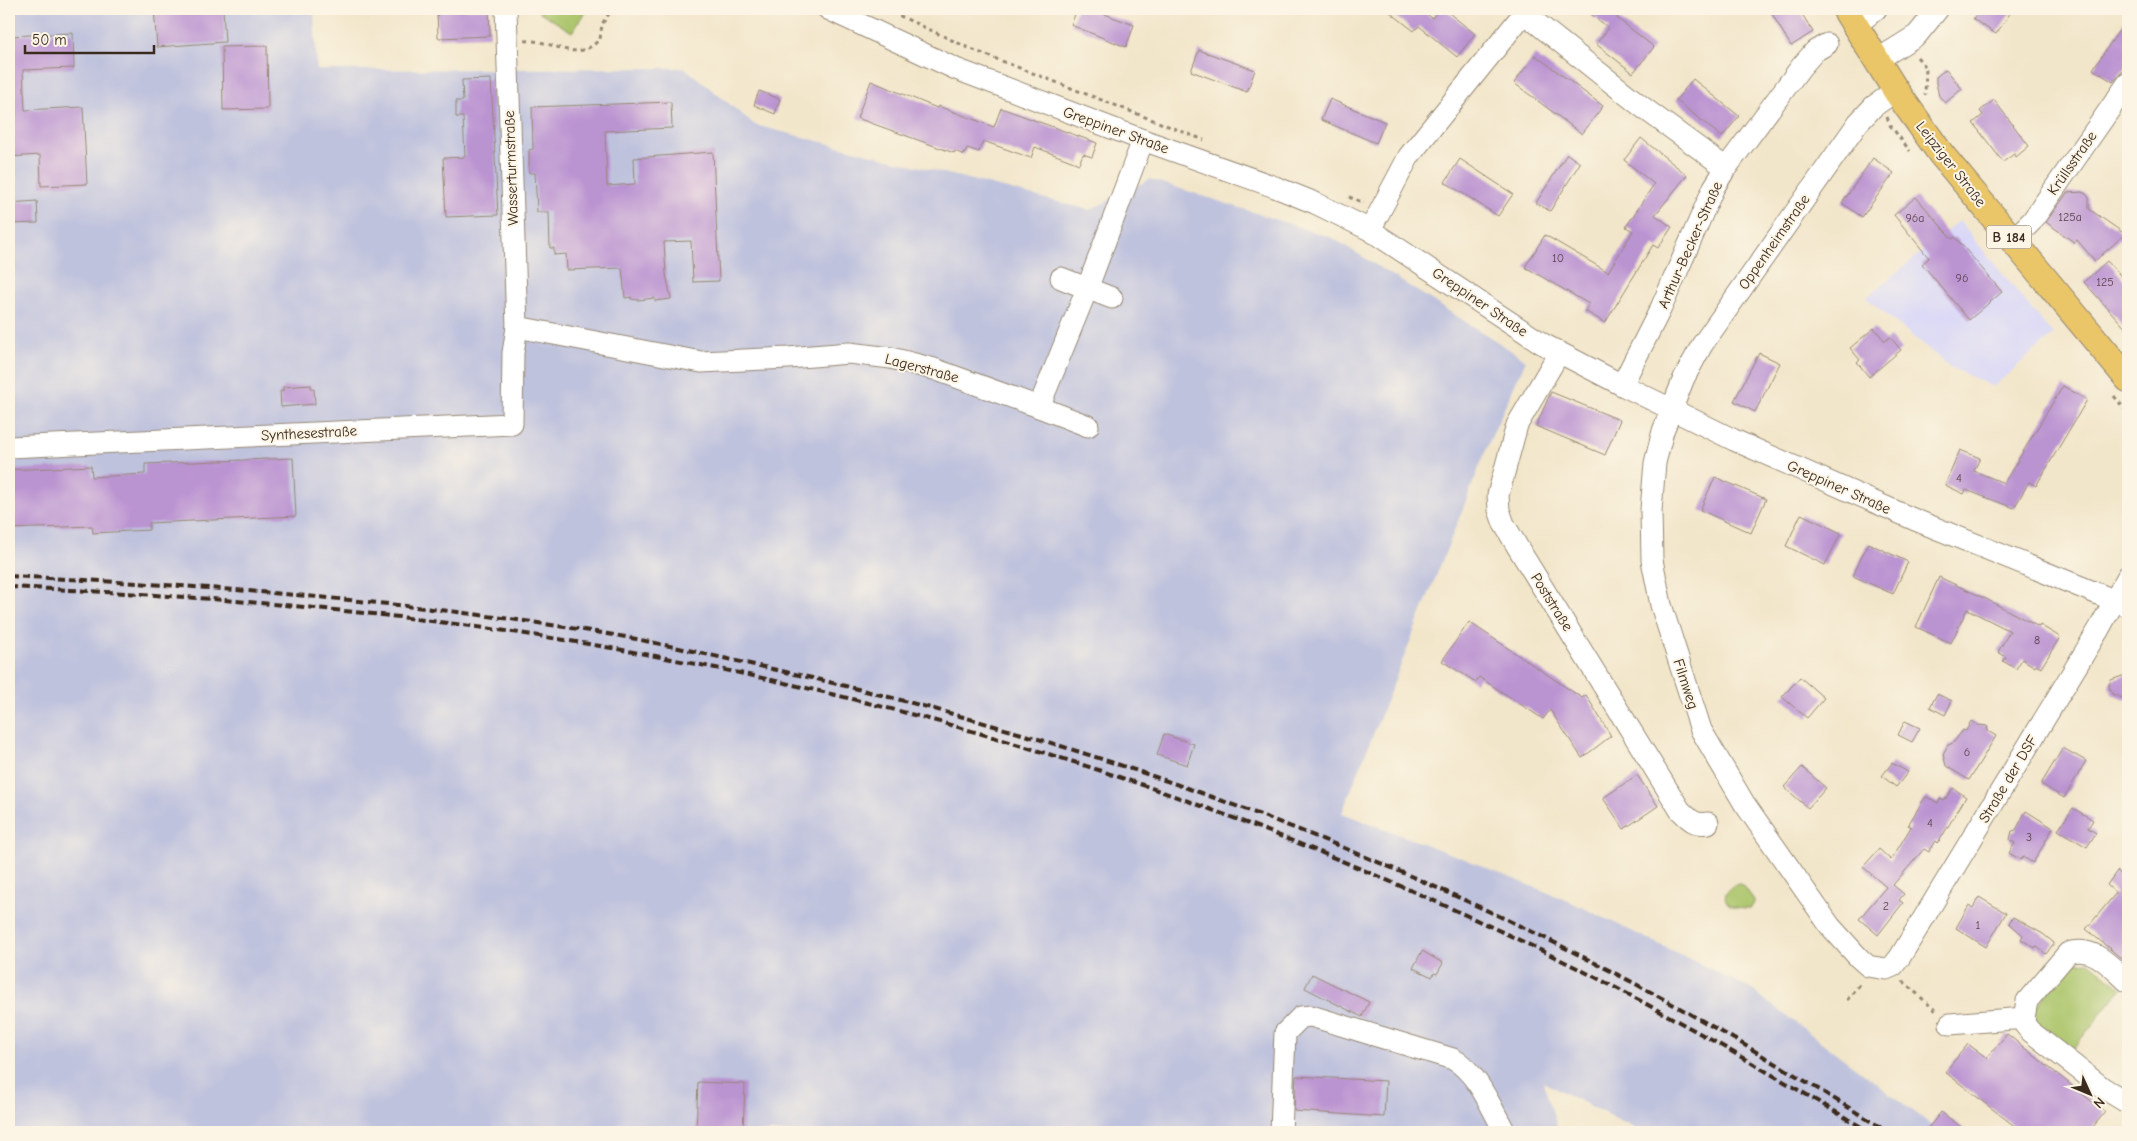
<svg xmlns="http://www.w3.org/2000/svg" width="2137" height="1141" viewBox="0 0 2137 1141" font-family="'Comic Neue',sans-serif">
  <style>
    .built { fill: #d8d7f8 }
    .industrial { fill: #bfc2dd }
    .green { fill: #abc56b; stroke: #737844 }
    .building { fill: #ba93d1 }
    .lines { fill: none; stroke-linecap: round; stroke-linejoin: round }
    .minor-casing { stroke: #968874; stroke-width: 23 }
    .major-casing { stroke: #968874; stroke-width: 28 }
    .path { stroke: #968874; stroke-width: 3; stroke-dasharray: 4 4; stroke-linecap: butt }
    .minor { stroke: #fff; stroke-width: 21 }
    .major { stroke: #eac669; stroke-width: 26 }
    .rail { stroke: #3b2a1e; stroke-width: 4; stroke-dasharray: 8 4; stroke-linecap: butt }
    .labels { text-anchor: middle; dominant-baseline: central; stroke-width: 4; stroke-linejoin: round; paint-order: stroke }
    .number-label { font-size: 12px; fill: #5b444b }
    .shield { fill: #fcf5e5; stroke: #75675a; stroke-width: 1 }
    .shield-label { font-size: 14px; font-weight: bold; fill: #3b2a1e }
    .street-label { font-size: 15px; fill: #3b2a1e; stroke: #fcf5e5 }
  </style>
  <rect width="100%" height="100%" fill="#fcf5e5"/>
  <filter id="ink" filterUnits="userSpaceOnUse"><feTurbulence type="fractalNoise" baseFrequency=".02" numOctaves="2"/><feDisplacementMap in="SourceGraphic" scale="10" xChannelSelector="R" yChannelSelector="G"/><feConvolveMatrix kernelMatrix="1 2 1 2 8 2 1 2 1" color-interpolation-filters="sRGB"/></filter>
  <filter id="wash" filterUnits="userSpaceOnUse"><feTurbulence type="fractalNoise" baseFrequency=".0096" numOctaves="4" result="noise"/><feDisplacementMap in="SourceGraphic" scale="20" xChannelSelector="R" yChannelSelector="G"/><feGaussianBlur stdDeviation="1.12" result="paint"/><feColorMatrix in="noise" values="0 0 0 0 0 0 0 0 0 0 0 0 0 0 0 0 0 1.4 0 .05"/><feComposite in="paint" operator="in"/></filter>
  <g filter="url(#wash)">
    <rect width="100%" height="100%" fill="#f2e6ca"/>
    <path class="built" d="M 1959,221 L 2053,335 L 1993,387 L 1950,367 L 1866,298 Z"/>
    <path class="industrial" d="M 9,9 L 314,9 L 317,70 L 685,68 L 755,125 L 1090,210 L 1150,179 L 1333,238 L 1526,360 L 1490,440 L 1342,813 L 1470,861 L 1573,903 L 1748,987 L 1941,1132 L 1642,1132 L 1543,1082 L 1559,1132 L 9,1132 Z"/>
    <g class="green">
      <path d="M 535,9 L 587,9 L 572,32 Z"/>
      <path d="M 1739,884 L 1743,885 L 1754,900 L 1754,903 L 1751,908 C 1746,908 1735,908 1730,905 C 1719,897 1729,885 1739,884 Z"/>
      <path d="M 2089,962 L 2122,988 L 2071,1051 L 2038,1025 L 2034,1009 L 2072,963 Z"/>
    </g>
    <g id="blocks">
      <g class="building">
        <path d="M 154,9 L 223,9 L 225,42 L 157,47 Z"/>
        <path d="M 437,9 L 489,9 L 490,36 L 438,38 Z"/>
        <path d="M 1077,9 L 1091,9 L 1134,25 L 1126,47 L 1071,25 Z"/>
        <path d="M 1386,9 L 1421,9 L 1432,18 L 1439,9 L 1444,9 L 1475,34 L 1457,57 L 1419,26 L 1414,31 Z"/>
        <path d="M 1584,9 L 1624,9 L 1617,18 L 1654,47 L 1633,73 L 1596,44 L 1609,28 Z"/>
        <path d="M 1769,9 L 1799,9 L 1813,32 L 1791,46 Z"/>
        <path d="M 1980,9 L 2013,9 L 1996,34 L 1973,19 Z"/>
        <path d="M 2128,17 L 2128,65 L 2113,82 L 2093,69 Z"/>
        <path d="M 73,33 L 74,68 L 23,70 L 25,110 L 83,107 L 87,184 L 41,186 L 40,155 L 9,157 L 9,36 Z"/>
        <path d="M 267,46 L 268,109 L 223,110 L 222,47 Z"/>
        <path d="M 1199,50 L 1255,70 L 1247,92 L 1191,71 Z"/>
        <path d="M 1535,55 L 1603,106 L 1582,134 L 1514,83 Z"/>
        <path d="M 1946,69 L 1962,89 L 1945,103 L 1939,96 L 1936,83 L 1936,77 Z"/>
        <path d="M 491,79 L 498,215 L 446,217 L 443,158 L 465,157 L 463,117 L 456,117 L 456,101 L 463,101 L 462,80 Z"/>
        <path d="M 1693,79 L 1739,116 L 1722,137 L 1676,100 Z"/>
        <path d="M 871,81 L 937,108 L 938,106 L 994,127 L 1001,108 L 1097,143 L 1092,157 L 1083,154 L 1079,164 L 1035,147 L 1031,158 L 983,141 L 979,152 L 967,148 L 964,155 L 955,151 L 954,153 L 857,118 Z"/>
        <path d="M 759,91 L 780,99 L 775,114 L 754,105 Z"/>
        <path d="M 1330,99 L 1385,122 L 1376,143 L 1321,120 Z"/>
        <path d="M 1994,100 L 2029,146 L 2016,157 L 2014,154 L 2003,162 L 1973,123 L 1983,115 L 1980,111 Z"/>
        <path d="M 671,102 L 672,128 L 605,131 L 607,186 L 635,184 L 634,158 L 713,152 L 719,281 L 693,282 L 691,241 L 664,242 L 666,274 L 671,299 L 655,301 L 655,298 L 638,300 L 631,299 L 631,297 L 625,298 L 622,268 L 567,270 L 566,254 L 554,255 L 554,248 L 550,248 L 549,212 L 537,212 L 535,173 L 529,173 L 529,150 L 533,149 L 532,107 Z"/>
        <path d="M 1641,138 L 1687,175 L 1655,215 L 1672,227 L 1658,248 L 1653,245 L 1605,323 L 1585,311 L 1589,304 L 1525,267 L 1545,235 L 1608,272 L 1633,231 L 1626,227 L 1654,184 L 1624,160 Z"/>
        <path d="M 1567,154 L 1580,163 L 1550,211 L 1536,203 Z"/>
        <path d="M 1873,158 L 1894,173 L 1862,217 L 1842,203 Z"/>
        <path d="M 1460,159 L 1513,194 L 1498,216 L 1445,182 Z"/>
        <path d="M 2082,192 L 2086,194 L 2089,198 L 2089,209 L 2125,234 L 2095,261 L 2077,240 L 2075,243 L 2046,222 L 2067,193 Z"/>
        <path d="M 1916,197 L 1952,239 L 1955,237 L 2002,292 L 1969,320 L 1922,264 L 1929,258 L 1894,215 Z"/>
        <path d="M 37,201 L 38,223 L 9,224 L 9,203 Z"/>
        <path d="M 2107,261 L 2128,284 L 2128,331 L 2084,282 Z"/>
        <path d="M 1874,328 L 1885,341 L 1890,337 L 1901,350 L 1869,377 L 1857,362 L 1860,360 L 1850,348 Z"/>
        <path d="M 1759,353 L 1780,363 L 1755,412 L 1734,401 Z"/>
        <path d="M 311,385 L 311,389 L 314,389 L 315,404 L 281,407 L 280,391 L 283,391 L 283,387 Z"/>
        <path d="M 2063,386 L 2087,400 L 2036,486 L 2029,482 L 2014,508 L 1966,490 L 1964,494 L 1945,485 L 1960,450 L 1980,458 L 1974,471 L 2004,483 Z"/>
        <path d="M 1551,392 L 1620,420 L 1605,455 L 1536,426 Z"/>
        <path d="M 293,458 L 296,516 L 149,523 L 149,530 L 93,533 L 92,526 L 9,529 L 9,470 L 91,466 L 92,477 L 145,474 L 145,464 Z"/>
        <path d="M 1715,477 L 1766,499 L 1751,533 L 1700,510 Z"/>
        <path d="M 1801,514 L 1841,533 L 1825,565 L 1786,546 Z"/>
        <path d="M 1868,543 L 1908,562 L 1893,594 L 1853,576 Z"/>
        <path d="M 1939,577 L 1986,599 L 2039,627 L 2040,625 L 2060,637 L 2041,668 L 2036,665 L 2035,667 L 2022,659 L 2016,669 L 2003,661 L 2006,657 L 1998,652 L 2010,631 L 1967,609 L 1951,643 L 1916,627 Z"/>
        <path d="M 1469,622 L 1582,698 L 1586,695 L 1611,736 L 1582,758 L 1550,710 L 1543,719 L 1479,677 L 1476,682 L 1442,661 Z"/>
        <path d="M 2128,674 L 2128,700 L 2112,694 L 2109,686 L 2111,680 Z"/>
        <path d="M 1800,677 L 1824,698 L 1807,718 L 1782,697 Z"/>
        <path d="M 1937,694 L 1952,701 L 1945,715 L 1930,707 Z"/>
        <path d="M 1905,721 L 1920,728 L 1912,742 L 1898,735 Z"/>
        <path d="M 1971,721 L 1978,725 L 1987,726 L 1988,731 L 1996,736 L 1969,780 L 1946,766 L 1943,754 L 1948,745 L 1953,743 L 1963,730 L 1966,731 Z"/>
        <path d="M 1164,734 L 1194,744 L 1187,765 L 1157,755 Z"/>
        <path d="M 2063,748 L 2086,761 L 2064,798 L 2041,784 Z"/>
        <path d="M 1892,763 L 1908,772 L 1896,787 L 1882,776 Z"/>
        <path d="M 1802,767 L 1826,788 L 1808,808 L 1784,787 Z"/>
        <path d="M 1637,775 L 1658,806 L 1624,829 L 1603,798 Z"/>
        <path d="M 1953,788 L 1966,797 L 1938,843 L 1936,841 L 1929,852 L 1924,849 L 1893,885 L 1904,894 L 1899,900 L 1903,903 L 1878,935 L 1859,919 L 1886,887 L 1863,867 L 1879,849 L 1891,860 L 1911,827 L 1908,825 L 1924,799 L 1927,797 L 1938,803 L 1940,799 L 1944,801 Z"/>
        <path d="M 2073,808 L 2093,820 L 2088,828 L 2096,833 L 2087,847 L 2058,830 Z"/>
        <path d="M 2026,811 L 2053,828 L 2033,863 L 2023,857 L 2021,860 L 2009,853 L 2015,843 L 2010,840 L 2011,835 L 2012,831 L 2016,830 Z"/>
        <path d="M 2117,871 L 2127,879 L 2128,878 L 2128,964 L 2086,929 L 2116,893 L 2107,885 Z"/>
        <path d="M 1979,897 L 2006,913 L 1986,947 L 1956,928 L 1969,905 L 1973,908 Z"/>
        <path d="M 2013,917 L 2043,934 L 2054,943 L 2046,954 L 2036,946 L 2035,948 L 2021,939 L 2023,935 L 2009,923 Z"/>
        <path d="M 1422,951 L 1443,963 L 1437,974 L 1434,973 L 1432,977 L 1413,968 Z"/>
        <path d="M 1312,974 L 1369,1002 L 1362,1017 L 1305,988 Z"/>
        <path d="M 2007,1034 L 2105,1112 L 2089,1132 L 2022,1132 L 1945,1072 L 1968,1044 L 1987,1058 Z"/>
        <path d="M 1296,1076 L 1386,1081 L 1384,1117 L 1294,1111 Z"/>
        <path d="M 698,1082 L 745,1084 L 743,1132 L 696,1132 Z"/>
        <path d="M 1941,1112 L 1968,1132 L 1925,1132 Z"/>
      </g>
    </g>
  </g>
  <g filter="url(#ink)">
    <use href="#blocks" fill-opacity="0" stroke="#968874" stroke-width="1"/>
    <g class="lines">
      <g class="minor-casing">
        <g id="minor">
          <path d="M 828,9 L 956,69 L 1143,140 L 1275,187 L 1315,203 L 1370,230 L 1543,344 L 1622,385 L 1734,440 L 1913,519 L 2128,606"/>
          <path d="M 1855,26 L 1876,9"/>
          <path d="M 1877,60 L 1917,35 L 1938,9"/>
          <path d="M 1896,91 L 1874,106 L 1858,123 L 1702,345 L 1684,378 L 1663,431 L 1655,463 L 1651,510 L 1652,560 L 1661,605 L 1701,730 L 1744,803 L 1830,926 L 1859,958 L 1868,966 L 1886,969 L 1893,966 L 1900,957 L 2099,629 L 2128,576"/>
          <path d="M 1370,230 L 1409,156 L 1524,13 L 1641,106 L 1726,168"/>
          <path d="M 2012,241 L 2032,221 L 2128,83"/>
          <path d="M 1061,278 L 1112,298"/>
          <path d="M 517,327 L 701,362 L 788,358 L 849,353 L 891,358 L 934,369 L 1039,407 L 1087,289 L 1143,140"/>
          <path d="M 1559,353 L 1517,425 L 1498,495 L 1499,510 L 1504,524 L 1517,546 L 1680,810 C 1690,820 1694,825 1708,823"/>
          <path d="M 1622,385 L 1661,308 L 1714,187 L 1726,168 L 1801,67 L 1815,51 L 1827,44"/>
          <path d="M 1039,407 L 1088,426"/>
          <path d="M 9,447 L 512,424 L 513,353 L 517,327 L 506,9"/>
          <path d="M 2024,1018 L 2027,1001 L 2068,953 C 2094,945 2110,966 2128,982"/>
          <path d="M 1950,1024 L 2024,1018 L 2025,1025 L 2030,1031 L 2103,1088 L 2128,1103"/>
          <path d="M 1281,1132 L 1285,1033 L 1301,1017 L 1311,1016 L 1453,1059 C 1478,1073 1491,1108 1505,1132"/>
        </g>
      </g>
      <g class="major-casing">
        <path id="major" d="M 1845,9 L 1896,91 L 1941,154 L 2128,379"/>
      </g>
      <g class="path">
        <path d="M 885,9 L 971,49 L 1204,140"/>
        <path d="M 525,41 C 553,38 574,66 600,39 L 602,24 L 612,9"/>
        <path d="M 1917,57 L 1926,67 L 1925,95"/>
        <path d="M 1887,117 L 1890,125 L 1910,151"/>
        <path d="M 1349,197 L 1364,203"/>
        <path d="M 2114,396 L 2128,413"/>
        <path d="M 1903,981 L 1937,1012"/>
        <path d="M 1847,1000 L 1862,982"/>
      </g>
      <use href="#minor" class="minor"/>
      <use href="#major" class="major"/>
      <g class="rail">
        <path d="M 9,576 C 211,586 414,601 614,635 C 660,643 705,654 750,664 C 1055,730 1353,836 1630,981 C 1718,1028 1803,1079 1888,1132"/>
        <path d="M 9,587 C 212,596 416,613 617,649 C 830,687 1041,744 1244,822 C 1354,864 1463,912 1569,964 C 1672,1015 1771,1074 1870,1132"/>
      </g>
    </g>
  </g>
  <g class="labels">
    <g class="number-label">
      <text x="2070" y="217">125a</text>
      <text x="1915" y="218">96a</text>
      <text x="1558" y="258">10</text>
      <text x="1962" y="278">96</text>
      <text x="2105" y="282">125</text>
      <text x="1959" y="478">4</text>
      <text x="2037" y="640">8</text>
      <text x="1967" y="752">6</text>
      <text x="1930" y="823">4</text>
      <text x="2029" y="837">3</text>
      <text x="1886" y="906">2</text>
      <text x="1978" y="925">1</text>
    </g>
    <rect class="shield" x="1986.5" y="225.5" width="45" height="23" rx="4"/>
    <g class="shield-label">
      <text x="2009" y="237">B 184</text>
    </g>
    <g class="street-label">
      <text transform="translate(1116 130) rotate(20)">Greppiner Straße</text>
      <text transform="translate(2072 163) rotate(-55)">Krüllsstraße</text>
      <text transform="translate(1951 164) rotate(52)">Leipziger Straße</text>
      <text transform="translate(511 168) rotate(-92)">Wasserturmstraße</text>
      <text transform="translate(1774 242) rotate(-55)">Oppenheimstraße</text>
      <text transform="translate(1690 245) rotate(-66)">Arthur-Becker-Straße</text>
      <text transform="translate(1480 302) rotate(34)">Greppiner Straße</text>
      <text transform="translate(922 368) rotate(15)">Lagerstraße</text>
      <text transform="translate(309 433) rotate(-3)">Synthesestraße</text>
      <text transform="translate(1839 487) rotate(24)">Greppiner Straße</text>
      <text transform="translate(1552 602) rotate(58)">Poststraße</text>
      <text transform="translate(1686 684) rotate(72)">Filmweg</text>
      <text transform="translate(2008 779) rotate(-59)">Straße der DSF</text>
    </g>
  </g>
  <rect width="2137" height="1141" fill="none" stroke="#fcf5e5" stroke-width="30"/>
  <g transform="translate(2090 1094) rotate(134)" stroke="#fcf5e5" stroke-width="4" paint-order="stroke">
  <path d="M0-4L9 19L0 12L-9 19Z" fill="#3b2a1e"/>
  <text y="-8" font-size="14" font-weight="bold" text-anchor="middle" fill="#3b2a1e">N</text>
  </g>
  <path d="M25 45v8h129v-8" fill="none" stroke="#3b2a1e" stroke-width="2.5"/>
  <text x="32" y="45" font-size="15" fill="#3b2a1e" stroke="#fcf5e5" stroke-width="4" paint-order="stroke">50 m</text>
</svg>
